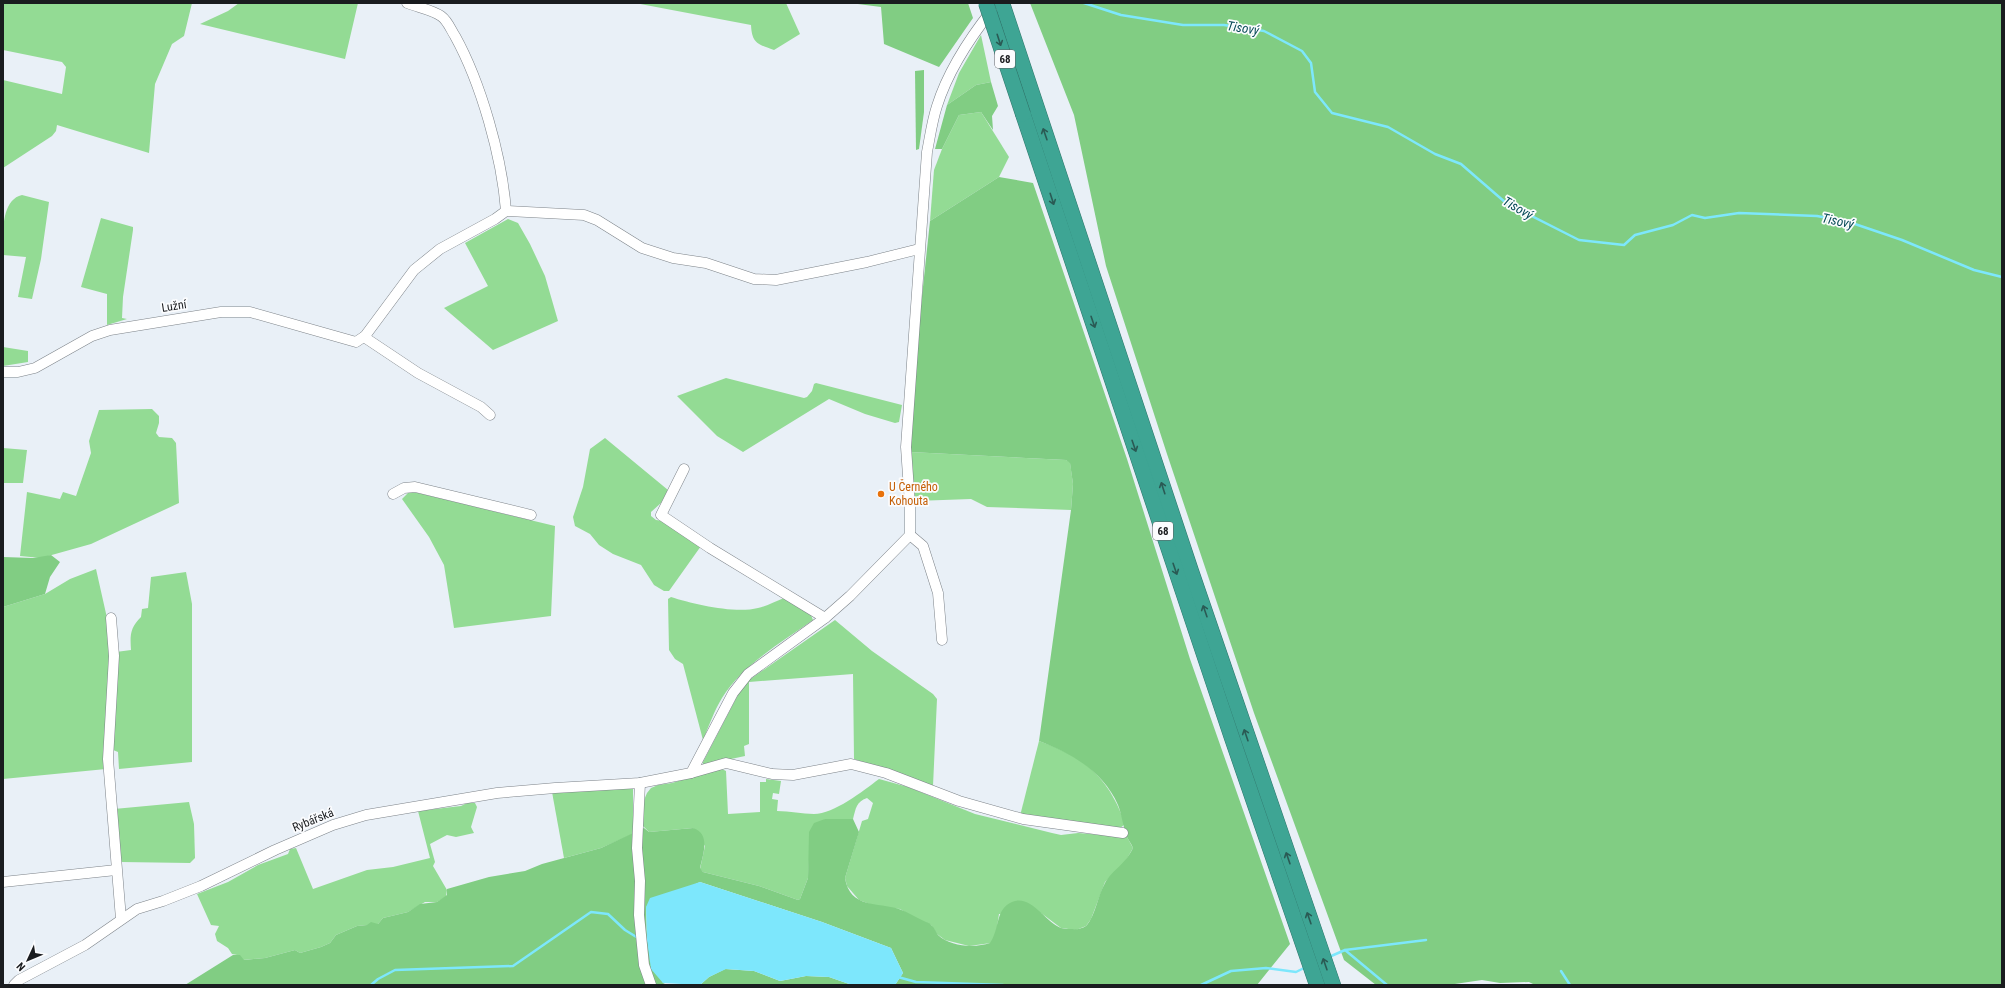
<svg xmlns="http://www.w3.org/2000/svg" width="2005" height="988" viewBox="0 0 2005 988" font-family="'Roboto Condensed',sans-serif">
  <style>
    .green { fill: #93db94 }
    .forest { fill: #81cd83 }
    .water { fill: #7de7fc }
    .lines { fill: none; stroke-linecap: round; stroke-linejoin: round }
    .stream { stroke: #7de7fc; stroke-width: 2.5 }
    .minor-casing { stroke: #7d8389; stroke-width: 11 }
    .highway-casing { stroke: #31756b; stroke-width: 16 }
    .minor { stroke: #fff; stroke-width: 10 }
    .highway { stroke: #3ea594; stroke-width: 15 }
    .highway-bridge-casing { stroke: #31756b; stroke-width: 16; stroke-linecap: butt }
    .highway-bridge { stroke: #3ea594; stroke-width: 15 }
    .oneway { stroke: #2a5a54 }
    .food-dot { fill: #e8710a; stroke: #fbfcfe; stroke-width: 1.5 }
    .labels { text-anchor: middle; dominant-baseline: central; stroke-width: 3.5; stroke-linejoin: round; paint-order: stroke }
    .shield { fill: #fbfcfe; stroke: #5e5f62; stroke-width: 1 }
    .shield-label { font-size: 11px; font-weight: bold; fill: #1a1c1f }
    .street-label { font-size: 12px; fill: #1a1c1f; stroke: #fbfcfe }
    .food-label { font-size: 12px; fill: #c56008; stroke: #fbfcfe; text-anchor: start }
    .water-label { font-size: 13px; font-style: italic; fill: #054955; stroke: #fbfcfe }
  </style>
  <rect width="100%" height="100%" fill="#e9f0f7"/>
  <g class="green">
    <path d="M 3,3 L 192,3 L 184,36 L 172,44 L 155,84 L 149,153 L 57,125 L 56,131 L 52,136 L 3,168 L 3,80 L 62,94 L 66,67 L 62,62 L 3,50 Z"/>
    <path d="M 239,3 L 358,3 L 345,59 L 200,24 L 228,11 Z"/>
    <path d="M 635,3 L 786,3 L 800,34 L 774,50 C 758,44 752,44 751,25 Z"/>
    <path d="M 981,35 L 991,82 L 976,85 L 947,105 L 959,73 Z"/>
    <path d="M 981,112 L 1009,157 L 999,177 L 930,221 L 934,170 L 942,149 L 959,115 Z"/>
    <path d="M 22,195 L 49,202 L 41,259 L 32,299 L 18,297 L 26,257 L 3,255 C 3,237 0,200 22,195 Z"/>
    <path d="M 101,218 L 133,227 L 133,230 L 123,297 L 122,318 L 127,319 L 107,325 L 107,294 L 81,287 Z"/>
    <path d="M 508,219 L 518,223 L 530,244 L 545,276 L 558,321 L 493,350 L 444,308 L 488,286 L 465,243 Z"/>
    <path d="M 3,347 L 28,351 L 28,362 L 3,366 Z"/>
    <path d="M 726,378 L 804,398 L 807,397 L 812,391 L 814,384 L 816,383 L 902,405 L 899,422 L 895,423 L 865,414 L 829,399 L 743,452 L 717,436 L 677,396 Z"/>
    <path d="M 152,409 L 159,416 L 159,423 L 156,433 L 159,437 L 172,438 L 176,443 L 179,503 L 91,544 L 41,558 L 20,556 L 27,492 L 60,499 L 63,492 L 76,496 L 91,453 L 89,441 L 99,410 Z"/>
    <path d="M 605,438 L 668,490 L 661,503 L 651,512 L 651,516 L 656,520 L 663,521 L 701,546 L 669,591 L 664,591 L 654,585 L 641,565 L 613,554 L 599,545 L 590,534 L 575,526 L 573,517 L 583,487 L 590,449 Z"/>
    <path d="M 3,448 L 27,450 L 23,483 L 3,483 Z"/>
    <path d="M 910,452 L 1066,460 L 1070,462 L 1073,484 L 1071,510 L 987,507 L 971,499 L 915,501 Z"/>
    <path d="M 410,491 L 555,526 L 551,616 L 454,628 L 444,565 L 429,537 L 402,499 Z"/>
    <path d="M 96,569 L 107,618 L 110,653 L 106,769 L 3,779 L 3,607 L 45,594 L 70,579 Z"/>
    <path d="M 186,572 L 192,604 L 192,762 L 119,769 L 118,752 L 113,750 L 116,652 L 131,650 C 130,635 130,628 141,617 L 142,609 L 148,608 L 151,577 Z"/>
    <path d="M 671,597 C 693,604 735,614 758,608 C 767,606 776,601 784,598 L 811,615 L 813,620 C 781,643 743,664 722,698 C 714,711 709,726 703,740 L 683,664 L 675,659 L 669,650 L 668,599 Z"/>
    <path d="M 835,620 L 872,651 L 933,694 L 937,699 L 933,786 L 932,787 L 854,759 L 853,674 L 749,682 L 749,744 L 744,746 L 745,756 L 703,765 L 703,762 L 740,691 L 749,680 Z"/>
    <path d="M 1039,741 C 1085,757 1109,778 1125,824 L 1119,829 L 1020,816 Z"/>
    <path d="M 720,768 L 726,771 L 728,814 L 760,812 L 760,782 L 766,782 L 766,779 L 781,781 L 779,794 L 773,793 L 772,799 L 778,800 L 777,811 C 790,811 802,814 814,814 C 834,814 863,791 879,779 L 908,787 L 975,814 L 1052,833 L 1061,835 L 1078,833 L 1127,837 L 1133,848 L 1125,862 L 1105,882 L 1091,919 L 1086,926 L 1076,930 L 1061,928 L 1041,913 L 999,914 L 996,934 L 991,943 L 969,946 L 945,940 L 937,934 L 931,925 L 911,916 L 900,909 L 875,906 L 859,900 L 847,886 L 845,878 L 862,821 L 868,819 L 873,803 L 867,798 C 856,802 856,808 853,819 L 825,819 L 809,860 L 808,878 L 800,899 L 798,900 L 759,886 L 703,872 L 700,869 L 705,846 L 693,828 L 649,832 L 641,824 L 644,800 L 647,793 L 651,788 L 658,785 L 672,783 Z"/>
    <path d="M 633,788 L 633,834 L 601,848 L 564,858 L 552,792 Z"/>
    <path d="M 189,802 L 194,824 L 195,858 L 190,863 L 121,862 L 114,809 Z"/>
    <path d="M 467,803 L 475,803 L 477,807 L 471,827 L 474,833 L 456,837 L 447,835 L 430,844 L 435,862 L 433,866 L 447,890 L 446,897 L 437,902 L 425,902 L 408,912 L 383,918 L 378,924 L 357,926 L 336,935 L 330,943 L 321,947 L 300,953 L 295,950 L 265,958 L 243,960 L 237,955 L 232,954 L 228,948 L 217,941 L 215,934 L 219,926 L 211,925 L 197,894 L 228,882 L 258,865 L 288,854 L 290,849 L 296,848 L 313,889 L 367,870 L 393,867 L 430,858 L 418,811 L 461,806 Z"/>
  </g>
  <g class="forest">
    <path d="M 850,3 L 968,3 L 973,18 L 939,67 L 884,44 L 881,7 Z"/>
    <path d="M 1030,3 L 2002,3 L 2002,985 L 1535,985 L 1529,982 L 1500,983 L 1482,980 L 1448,985 L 1376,985 L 1344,960 L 1254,713 L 1167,454 L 1106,266 L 1074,115 Z"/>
    <path d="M 924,70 L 924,112 L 919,149 L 916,150 L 915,71 Z"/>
    <path d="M 991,82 L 998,106 L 992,116 L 993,130 L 981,112 L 959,115 L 942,149 L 935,149 L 947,105 L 976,85 Z"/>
    <path d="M 999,177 L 1033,183 L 1127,459 L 1190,659 L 1290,944 L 1257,985 L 895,985 L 903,973 L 891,948 L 822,922 L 700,882 L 646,907 L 647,940 L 663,983 L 667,985 L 185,985 L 233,955 L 240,955 L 244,960 L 265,958 L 295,950 L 300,953 L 321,947 L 330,943 L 336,935 L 357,926 L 367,925 L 371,922 L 378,924 L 383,918 L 408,912 L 420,904 L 437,902 L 447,895 L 447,889 L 489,877 L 525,871 L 542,864 L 601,848 L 644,828 L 649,832 L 693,828 C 711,834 703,854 700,868 L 703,872 L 759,886 L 798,900 L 800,899 L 808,878 L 809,832 L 814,823 L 825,819 L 853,819 L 859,832 L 845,878 C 850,909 878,902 899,909 C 908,912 917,918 926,922 C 928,923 930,923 931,925 C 934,927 936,932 938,935 C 951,947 975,948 990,943 C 1000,929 995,909 1012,902 C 1031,894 1045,922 1061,928 C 1064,929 1069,929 1073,929 C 1077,930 1084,928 1087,925 C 1095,916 1098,895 1105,883 C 1113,869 1125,865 1133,848 C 1131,843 1129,841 1127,837 C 1123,827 1122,815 1118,805 C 1104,772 1071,753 1039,741 L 1071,510 L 1073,484 L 1070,463 L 1066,460 L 910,452 L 917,343 L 930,221 Z"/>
    <path d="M 51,555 L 60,562 L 50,577 L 45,594 L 3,607 L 3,557 L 33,558 Z"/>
    <path d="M 725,969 L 754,971 L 780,981 L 806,976 L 829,977 L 852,985 L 700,985 L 709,977 Z"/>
  </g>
  <path class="water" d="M 700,882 L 822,922 L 891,948 L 903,973 L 895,985 L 852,985 L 829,977 L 806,976 L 780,981 L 754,971 L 726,969 L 709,977 L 700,985 L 663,983 L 651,969 L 647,940 L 646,907 L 650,898 Z"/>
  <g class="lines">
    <g class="stream">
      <path d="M 1084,3 L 1121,15 L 1183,25 L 1224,25 L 1264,31 L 1302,51 L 1311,63 L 1315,92 L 1332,113 L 1388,127 L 1435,154 L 1461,164 L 1506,203 L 1579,240 L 1624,245 L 1635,235 L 1673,225 L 1692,215 L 1705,218 L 1739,213 L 1817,216 L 1849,222 L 1902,240 L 1974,270 L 2002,277"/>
      <path d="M 1345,950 L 1426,940"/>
      <path d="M 1329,957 L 1345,950 L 1387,985"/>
      <path d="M 1561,971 L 1570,985"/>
      <path d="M 898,977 L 916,982 L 1003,985"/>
      <path d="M 371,985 L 378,979 L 395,970 L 513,966 L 591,912 L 608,914 L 625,930 L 638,938"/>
      <path d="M 1201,985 L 1231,971 L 1266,968 L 1296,972 L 1306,967"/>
    </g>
    <g class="minor-casing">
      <g id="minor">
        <path d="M 407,3 C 417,7 433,10 441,16 C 448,21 451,30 455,36 C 481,83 502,157 506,211"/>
        <path d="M 364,337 L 418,373 L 481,407 L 490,415"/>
        <path d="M 3,372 L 18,372 L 35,368 L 92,336 L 110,330 L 221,312 L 250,312 L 356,342 L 365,336 L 414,270 L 440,249 L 495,219 L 506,211 L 584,215 L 597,220 L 642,248 L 673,258 L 706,263 L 754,279 L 776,280 L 867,262 L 919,249"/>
        <path d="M 684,469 L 661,515 L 710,548 L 825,618"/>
        <path d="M 393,494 L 404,488 L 415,487 L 531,515"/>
        <path d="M 910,535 L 923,546 L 938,593 L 942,640"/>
        <path d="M 111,618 L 114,656 L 108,759 L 121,919"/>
        <path d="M 691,773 L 726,763 L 772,774 L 793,775 L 851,764 L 886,773 L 959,801 L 1023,819 L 1123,833"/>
        <path d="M 640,783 L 637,848 L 640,881 L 639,915 L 644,965 L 651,985"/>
        <path d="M 3,882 L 116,870"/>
        <path d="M 14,985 L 19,980 L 85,945 L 137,909 L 163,901 L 201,886 L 275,850 L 333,825 L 366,815 L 497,793 L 555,788 L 640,783 L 691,773 L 733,693 L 748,674 L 825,618 L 850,596 L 910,535 L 910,505 L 906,447 L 927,152 C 930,137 932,121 937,106 C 948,71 969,39 992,10"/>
      </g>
    </g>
    <g class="highway-casing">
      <g id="highway">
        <path d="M 1002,3 L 1191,571 L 1333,985"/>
        <path d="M 1023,114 L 1232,738 L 1317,985"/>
      </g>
    </g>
    <use href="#minor" class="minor"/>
    <use href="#highway" class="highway"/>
    <g class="highway-bridge-casing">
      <path id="highway-bridge" d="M 986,3 L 1023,114"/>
    </g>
    <use href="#highway-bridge" class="highway-bridge"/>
  </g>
  <defs><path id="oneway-shaft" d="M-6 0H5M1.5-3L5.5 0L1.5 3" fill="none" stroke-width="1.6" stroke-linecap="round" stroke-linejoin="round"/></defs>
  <g class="oneway">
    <use href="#oneway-shaft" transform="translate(999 40) rotate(72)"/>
    <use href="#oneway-shaft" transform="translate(1045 134) rotate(-109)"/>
    <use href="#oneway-shaft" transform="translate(1052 199) rotate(72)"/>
    <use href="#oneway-shaft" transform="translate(1093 322) rotate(71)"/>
    <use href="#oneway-shaft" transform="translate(1134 446) rotate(71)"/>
    <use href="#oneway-shaft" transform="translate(1163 488) rotate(-108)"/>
    <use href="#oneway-shaft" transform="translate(1175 569) rotate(71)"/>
    <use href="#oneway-shaft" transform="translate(1205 611) rotate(-109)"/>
    <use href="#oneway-shaft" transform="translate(1246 735) rotate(-109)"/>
    <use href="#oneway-shaft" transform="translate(1288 858) rotate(-109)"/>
    <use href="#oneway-shaft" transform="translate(1309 918) rotate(-109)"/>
    <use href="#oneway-shaft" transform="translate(1325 964) rotate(-109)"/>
  </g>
  <circle class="food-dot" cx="881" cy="494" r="4"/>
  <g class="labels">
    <g class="shield">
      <rect x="995" y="50" width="20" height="18" rx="3"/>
      <rect x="1153" y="522" width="20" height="18" rx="3"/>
    </g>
    <g class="shield-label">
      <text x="1005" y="59">68</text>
      <text x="1163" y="531">68</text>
    </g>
    <g class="street-label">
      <text transform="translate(174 306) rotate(-9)">Lužní</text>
      <text transform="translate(313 820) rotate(-22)">Rybářská</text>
    </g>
    <g class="food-label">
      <text x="889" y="487">U Černého<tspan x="889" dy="14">Kohouta</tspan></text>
    </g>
    <g class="water-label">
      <text transform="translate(1243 28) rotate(9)">Tisový</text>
      <text transform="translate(1518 208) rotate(30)">Tisový</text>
      <text transform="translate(1838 221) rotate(12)">Tisový</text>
    </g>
  </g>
  <rect width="2005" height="988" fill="none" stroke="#1a1c1f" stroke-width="8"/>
  <g transform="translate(28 960) rotate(226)" stroke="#fbfcfe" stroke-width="3" paint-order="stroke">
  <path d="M0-3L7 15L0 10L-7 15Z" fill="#1a1c1f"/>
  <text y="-6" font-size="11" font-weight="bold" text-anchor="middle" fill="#1a1c1f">N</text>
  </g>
</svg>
